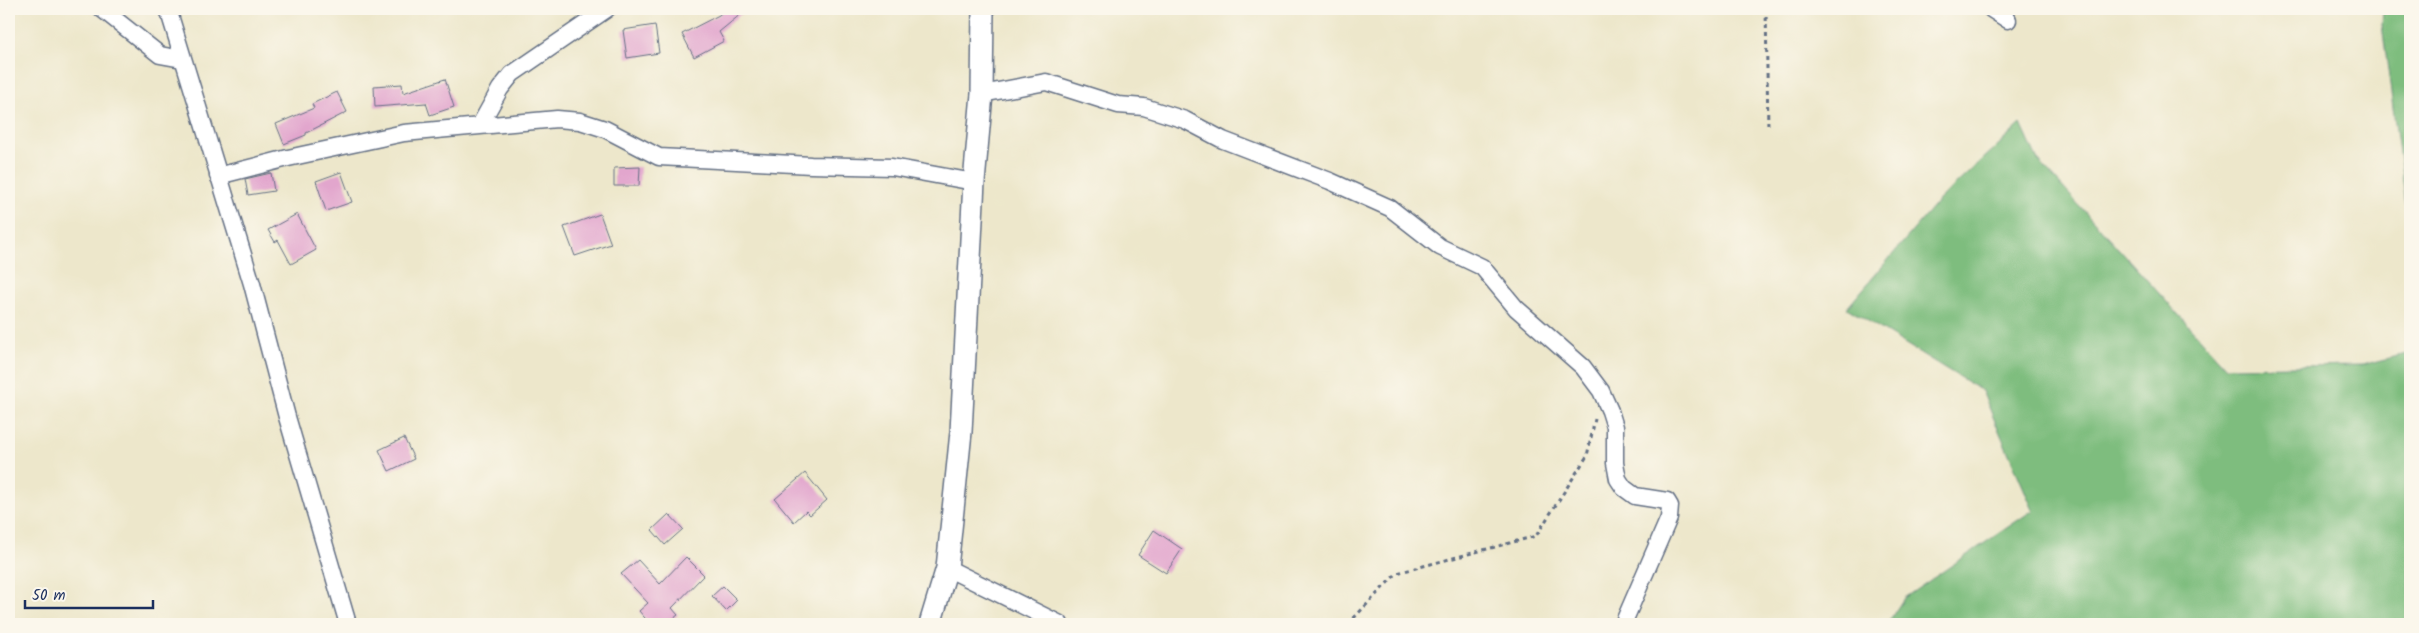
<svg xmlns="http://www.w3.org/2000/svg" width="2419" height="633" viewBox="0 0 2419 633" font-family="Kalam,sans-serif">
  <style>
    .forest { fill: #7ebd7e; stroke: #4c766e }
    .building { fill: #e2a6cd }
    .lines { fill: none; stroke-linecap: round; stroke-linejoin: round }
    .minor-casing { stroke: #646f84; stroke-width: 19 }
    .tertiary-casing { stroke: #646f84; stroke-width: 24 }
    .path { stroke: #646f84; stroke-width: 3; stroke-dasharray: 4 4; stroke-linecap: butt }
    .minor { stroke: #fff; stroke-width: 16 }
    .tertiary { stroke: #fff; stroke-width: 21 }
  </style>
  <rect width="100%" height="100%" fill="#fbf7ec"/>
  <filter id="ink" filterUnits="userSpaceOnUse"><feTurbulence type="fractalNoise" baseFrequency=".02" numOctaves="2"/><feDisplacementMap in="SourceGraphic" scale="10" xChannelSelector="R" yChannelSelector="G"/><feConvolveMatrix kernelMatrix="1 2 1 2 8 2 1 2 1" color-interpolation-filters="sRGB"/></filter>
  <filter id="wash" filterUnits="userSpaceOnUse"><feTurbulence type="fractalNoise" baseFrequency=".0096" numOctaves="4" result="noise"/><feDisplacementMap in="SourceGraphic" scale="20" xChannelSelector="R" yChannelSelector="G"/><feGaussianBlur stdDeviation="1.12" result="paint"/><feColorMatrix in="noise" values="0 0 0 0 0 0 0 0 0 0 0 0 0 0 0 0 0 1.4 0 .05"/><feComposite in="paint" operator="in"/></filter>
  <g filter="url(#wash)">
    <rect width="100%" height="100%" fill="#ede7cb"/>
    <g class="forest">
      <path d="M 2383,9 L 2410,9 L 2410,212 L 2407,213 L 2382,25 Z"/>
      <path d="M 2021,124 L 2037,159 L 2226,367 L 2362,365 L 2410,353 L 2410,624 L 1887,624 L 1904,598 L 2033,510 L 1982,391 L 1847,308 L 1939,200 Z"/>
    </g>
    <g id="blocks">
      <g class="building">
        <path d="M 726,9 L 747,9 L 719,32 L 724,41 L 694,57 L 682,34 L 719,15 Z"/>
        <path d="M 655,25 L 659,53 L 627,58 L 623,30 Z"/>
        <path d="M 445,79 L 454,107 L 430,115 L 426,103 L 375,107 L 374,86 L 402,84 L 403,93 Z"/>
        <path d="M 337,92 L 347,112 L 306,133 L 306,135 L 284,144 L 276,124 L 314,108 L 312,104 Z"/>
        <path d="M 640,167 L 639,186 L 614,186 L 614,168 Z"/>
        <path d="M 341,172 L 352,202 L 326,211 L 316,181 Z"/>
        <path d="M 271,173 L 274,191 L 248,195 L 245,179 Z"/>
        <path d="M 297,214 L 316,250 L 291,264 L 278,240 L 275,242 L 268,230 Z"/>
        <path d="M 600,214 L 611,244 L 575,256 L 564,227 Z"/>
        <path d="M 404,438 L 414,459 L 389,471 L 379,450 Z"/>
        <path d="M 805,473 L 827,500 L 810,515 L 806,511 L 794,522 L 775,499 Z"/>
        <path d="M 669,514 L 683,529 L 665,545 L 652,530 Z"/>
        <path d="M 1154,530 L 1182,549 L 1166,573 L 1138,555 Z"/>
        <path d="M 686,557 L 704,575 L 672,608 L 678,615 L 666,624 L 650,624 L 639,611 L 648,603 L 621,574 L 638,560 L 660,584 Z"/>
        <path d="M 723,586 L 737,600 L 726,611 L 712,596 Z"/>
      </g>
    </g>
  </g>
  <g filter="url(#ink)">
    <use href="#blocks" fill-opacity="0" stroke="#646f84" stroke-width="1"/>
    <g class="lines">
      <g class="minor-casing">
        <g id="minor">
          <path d="M 102,9 L 160,55 L 182,59"/>
          <path d="M 168,9 L 252,284 L 287,417 L 348,624"/>
          <path d="M 1991,9 L 2008,20"/>
          <path d="M 982,94 L 1046,82 L 1118,105 L 1144,107 L 1185,120 L 1223,140 L 1330,181 L 1390,208 L 1440,247 L 1482,267 L 1516,308 L 1583,367 L 1601,391 L 1610,411 L 1615,427 L 1615,463 L 1618,479 L 1624,488 L 1635,496 L 1667,501 L 1670,506 L 1669,518 L 1623,624"/>
          <path d="M 480,125 L 500,89 L 512,74 L 607,9"/>
          <path d="M 218,176 L 288,158 L 404,133 L 557,119 L 580,121 L 605,129 L 659,157 L 811,165 L 892,167 L 974,182"/>
          <path d="M 947,568 L 1060,624"/>
        </g>
      </g>
      <g class="tertiary-casing">
        <path id="tertiary" d="M 930,624 L 947,568 L 961,432 L 974,182 L 982,94 L 983,9"/>
      </g>
      <g class="path">
        <path d="M 1766,9 L 1768,129"/>
        <path d="M 1348,624 L 1397,573 L 1536,536 L 1587,456 L 1595,419"/>
      </g>
      <use href="#minor" class="minor"/>
      <use href="#tertiary" class="tertiary"/>
    </g>
  </g>
  <rect width="2419" height="633" fill="none" stroke="#fbf7ec" stroke-width="30"/>
  <path d="M25 600v8h128v-8" fill="none" stroke="#1b2f5e" stroke-width="2.5"/>
  <text x="32" y="600" font-size="15" fill="#1b2f5e" stroke="#fbf7ec" stroke-width="4" paint-order="stroke">50 m</text>
</svg>
